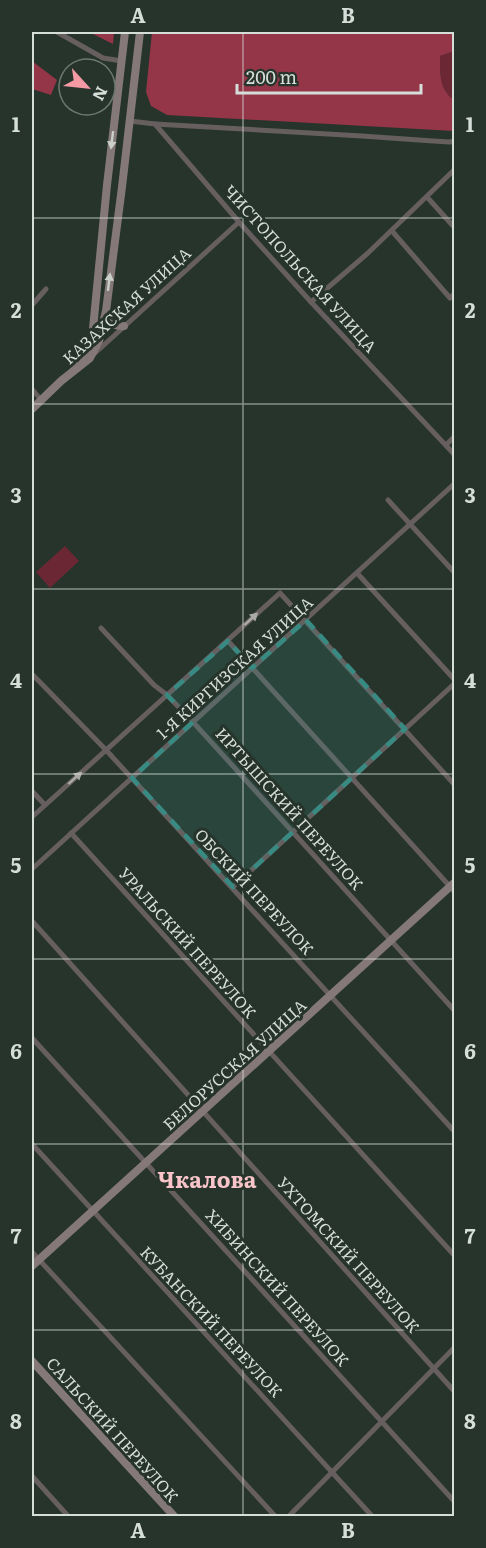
<svg xmlns="http://www.w3.org/2000/svg" width="486" height="1548" viewBox="0 0 486 1548" font-family="Literata,serif">
  <style>
    .green { fill: #6c2734 }
    .forest { fill: #953548 }
    .lines { fill: none; stroke-linecap: round; stroke-linejoin: round }
    .street { stroke: #675e5f; stroke-width: 5 }
    .secondary { stroke: #857879; stroke-width: 8 }
    .oneway { fill: #cacfcb }
    .oneway2 { fill: #aaaba8 }
    .marked { fill: #378b83; fill-opacity: 0.2; stroke: #378b83; stroke-width: 4.5; stroke-dasharray: 12 8; stroke-linejoin: round }
    .grid { fill: none; stroke: #d6ded9; stroke-width: 1.5; stroke-opacity: 0.55 }
    .labels { text-anchor: middle; dominant-baseline: central; stroke-width: 6; stroke-linejoin: round; paint-order: stroke }
    .street-label { font-size: 16px; fill: #d6ded9; stroke: #26342b }
    .district-label { font-size: 22px; font-weight: bold; fill: #f9c5ca; stroke: #26342b }
    .neatline { fill: none; stroke: #d6ded9; stroke-width: 2 }
    .grid-label { font-size: 20px; text-anchor: middle; font-weight: bold; fill: #d6ded9 }
  </style>
  <rect width="100%" height="100%" fill="#26342b"/>
  <g class="green">
    <path d="M 454,51 L 454,98 L 453,99 C 439,89 440,72 440,56 Z"/>
    <path d="M 65,546 L 79,561 L 50,588 L 36,572 Z"/>
  </g>
  <g class="forest">
    <path d="M 89,32 L 114,32 L 113,44 Z"/>
    <path d="M 152,32 L 454,32 L 454,51 L 440,56 C 440,72 439,89 453,99 L 454,98 L 454,131 L 167,115 L 151,106 L 146,92 Z"/>
    <path d="M 32,61 L 57,80 L 51,95 L 32,89 Z"/>
  </g>
  <g class="lines">
    <g class="street">
      <path d="M 57,32 L 103,58 L 122,61"/>
      <path d="M 130,121 L 155,124 L 239,222 L 311,302 L 454,454"/>
      <path d="M 155,124 L 362,136 L 433,141 L 450,142 L 454,141"/>
      <path d="M 427,197 L 454,227"/>
      <path d="M 392,231 L 450,298 L 454,294"/>
      <path d="M 311,302 L 368,253 L 454,170"/>
      <path d="M 32,305 L 46,289"/>
      <path d="M 94,354 L 239,222"/>
      <path d="M 32,389 L 41,400"/>
      <path d="M 446,445 L 454,437"/>
      <path d="M 388,500 L 454,572"/>
      <path d="M 357,573 L 454,679"/>
      <path d="M 101,628 L 154,685 L 167,695 L 193,722 L 454,1010"/>
      <path d="M 228,641 L 454,891"/>
      <path d="M 32,674 L 106,750 L 454,1131"/>
      <path d="M 32,791 L 45,805"/>
      <path d="M 32,817 L 280,593 L 454,784"/>
      <path d="M 71,833 L 454,1255"/>
      <path d="M 32,869 L 454,484"/>
      <path d="M 233,887 L 454,684"/>
      <path d="M 32,921 L 454,1391"/>
      <path d="M 32,1038 L 454,1501"/>
      <path d="M 32,1144 L 372,1516"/>
      <path d="M 32,1252 L 275,1516"/>
      <path d="M 32,1476 L 68,1516"/>
      <path d="M 289,1516 L 454,1348"/>
    </g>
    <g class="secondary">
      <path d="M 107,316 L 104,319 C 111,323 116,327 124,326"/>
      <path d="M 74,367 L 85,352 L 92,339 L 107,185 L 125,32"/>
      <path d="M 32,409 L 61,381 L 90,358 L 99,341 L 106,311 L 122,187 L 140,32"/>
      <path d="M 32,1266 L 454,883"/>
      <path d="M 32,1361 L 174,1516"/>
    </g>
  </g>
  <defs><path id="oneway-solid" d="M-6-.8H1V-3.2L6.5 0L1 3.2V.8H-6Z" transform="scale(1.5)"/></defs>
  <g class="oneway">
    <use href="#oneway-solid" transform="translate(112 140) rotate(97)"/>
    <use href="#oneway-solid" transform="translate(109 282) rotate(-83)"/>
  </g>
  <g class="oneway2">
    <use href="#oneway-solid" transform="translate(251 619) rotate(-42)"/>
    <use href="#oneway-solid" transform="translate(75 778) rotate(-42)"/>
  </g>
  <path class="marked" d="M 306,620 L 405,729 L 233,887 L 132,778 L 193,722 L 167,695 L 228,641 L 252,668 Z"/>
  <path class="grid" d="M 243,32 L 243,1516M 32,218 L 454,218M 32,404 L 454,404M 32,589 L 454,589M 32,774 L 454,774M 32,959 L 454,959M 32,1144 L 454,1144M 32,1330 L 454,1330"/>
  <g class="labels">
    <g class="street-label">
      <text transform="translate(301 268) rotate(48)">ЧИСТОПОЛЬСКАЯ УЛИЦА</text>
      <text transform="translate(126 305) rotate(-42)">КАЗАХСКАЯ УЛИЦА</text>
      <text transform="translate(234 667) rotate(-42)">1-Я КИРГИЗСКАЯ УЛИЦА</text>
      <text transform="translate(290 808) rotate(48)">ИРТЫШСКИЙ ПЕРЕУЛОК</text>
      <text transform="translate(255 891) rotate(47)">ОБСКИЙ ПЕРЕУЛОК</text>
      <text transform="translate(188 942) rotate(48)">УРАЛЬСКИЙ ПЕРЕУЛОК</text>
      <text transform="translate(234 1064) rotate(-42)">БЕЛОРУССКАЯ УЛИЦА</text>
      <text transform="translate(349 1254) rotate(48)">УХТОМСКИЙ ПЕРЕУЛОК</text>
      <text transform="translate(278 1287) rotate(48)">ХИБИНСКИЙ ПЕРЕУЛОК</text>
      <text transform="translate(212 1321) rotate(47)">КУБАНСКИЙ ПЕРЕУЛОК</text>
      <text transform="translate(113 1429) rotate(48)">САЛЬСКИЙ ПЕРЕУЛОК</text>
    </g>
    <g class="district-label">
      <text x="207" y="1178">Чкалова</text>
    </g>
  </g>
  <rect width="486" height="1548" fill="none" stroke="#26342b" stroke-width="66"/>
  <g transform="translate(87 87) rotate(117)"><circle r="28" fill="#26342b" stroke="#6c7871" stroke-width="1.5"/>
  <path d="M0-4.5L10 22L0 15L-10 22Z" fill="#f49aa5"/>
  <text y="-9" font-size="16" font-weight="bold" text-anchor="middle" fill="#d6ded9">N</text>
  </g>
  <path d="M237 84v9h184v-9" fill="none" stroke="#d6ded9" stroke-width="3"/>
  <text x="246" y="84" font-size="18" fill="#d6ded9" stroke="#26342b" stroke-width="4.5" paint-order="stroke">200 m</text>
  <rect x="33" y="33" width="420" height="1482" class="neatline"/>
  <g class="grid-label">
    <text x="138" y="23">A</text>
    <text x="348" y="23">B</text>
    <text x="16" y="132">1</text>
    <text x="470" y="132">1</text>
    <text x="16" y="318">2</text>
    <text x="470" y="318">2</text>
    <text x="16" y="503">3</text>
    <text x="470" y="503">3</text>
    <text x="16" y="688">4</text>
    <text x="470" y="688">4</text>
    <text x="16" y="873">5</text>
    <text x="470" y="873">5</text>
    <text x="16" y="1059">6</text>
    <text x="470" y="1059">6</text>
    <text x="16" y="1244">7</text>
    <text x="470" y="1244">7</text>
    <text x="16" y="1429">8</text>
    <text x="470" y="1429">8</text>
    <text x="138" y="1538">A</text>
    <text x="348" y="1538">B</text>
  </g>
</svg>
